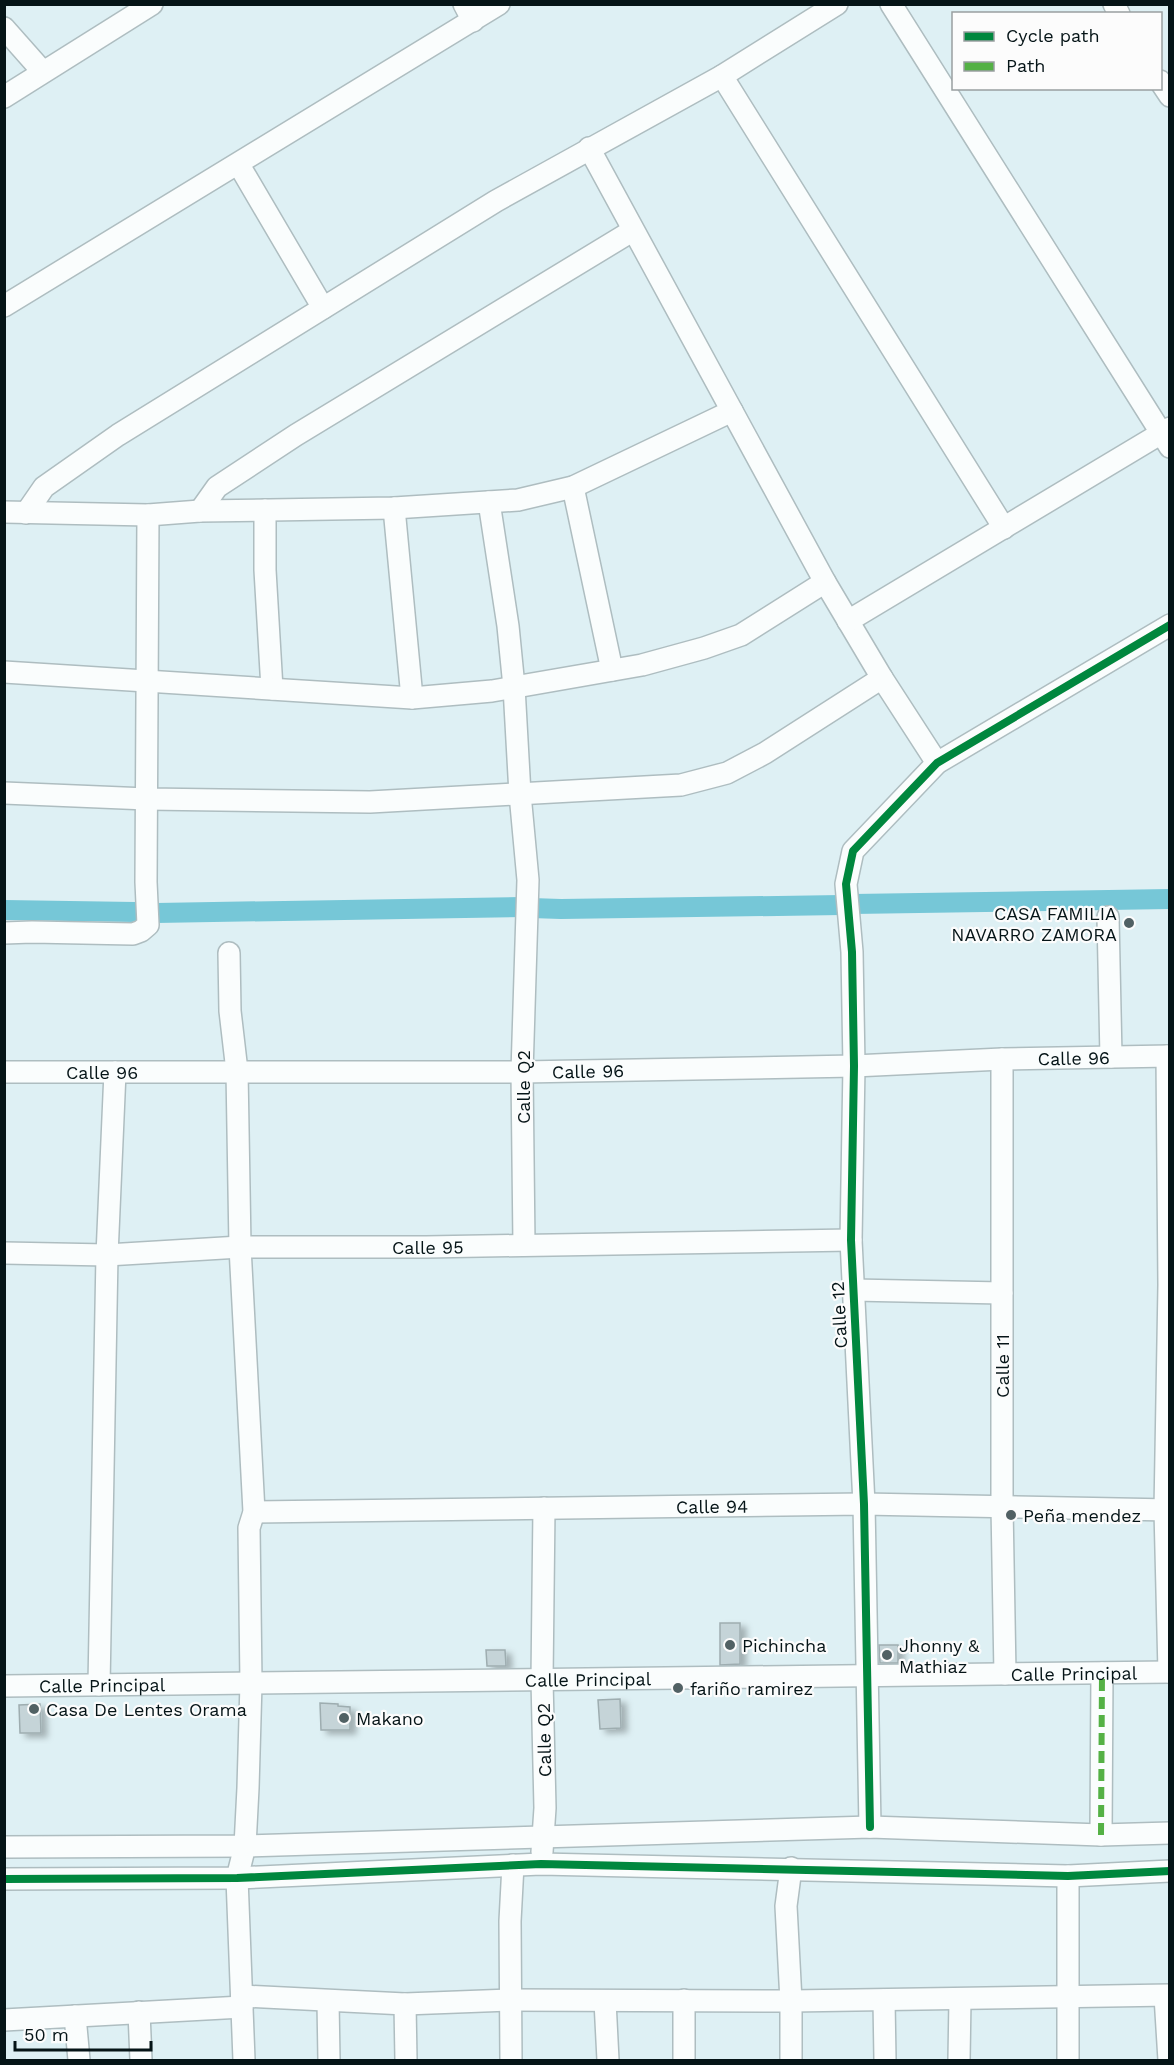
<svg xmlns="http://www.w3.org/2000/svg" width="1174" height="2065" viewBox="0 0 1174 2065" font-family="'Work Sans',sans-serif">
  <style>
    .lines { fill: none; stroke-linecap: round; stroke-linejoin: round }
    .canal { stroke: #76c7d7; stroke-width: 20 }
    .building { fill: #c5d4d8; stroke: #9eadb0; stroke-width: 1.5; filter: url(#shadow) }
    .minor-casing { stroke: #aebdc0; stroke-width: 24 }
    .minor { stroke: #fafdfd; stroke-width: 21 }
    .quiet { stroke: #54b145; stroke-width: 6; stroke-dasharray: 12 6; stroke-linecap: butt }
    .cycleway-casing { stroke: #fcfcfc; stroke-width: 11 }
    .cycleway { stroke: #00873e; stroke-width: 8 }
    .poi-dot { fill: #516164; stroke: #fcfcfc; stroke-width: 2 }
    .labels { text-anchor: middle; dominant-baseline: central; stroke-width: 4.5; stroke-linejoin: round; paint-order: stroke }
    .poi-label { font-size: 18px; fill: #051417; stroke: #fcfcfc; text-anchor: start }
    .street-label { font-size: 18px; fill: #051417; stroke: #fcfcfc }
  </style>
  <defs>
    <filter id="shadow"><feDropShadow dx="6" dy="4" stdDeviation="3" flood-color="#0004"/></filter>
  </defs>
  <rect width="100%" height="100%" fill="#def0f4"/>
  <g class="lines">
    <g class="canal">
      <path d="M 853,904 L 1170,899"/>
      <path d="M 531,908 L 561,909 L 841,905"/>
      <path d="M 4,910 L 135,912"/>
      <path d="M 156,913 L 522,907"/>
    </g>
  </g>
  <g class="building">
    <path d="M 720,1623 L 740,1623 L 740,1664 L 720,1665 Z"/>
    <path d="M 879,1645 L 898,1645 L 898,1663 L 880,1663 Z"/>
    <path d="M 486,1650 L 505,1650 L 506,1666 L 487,1666 Z"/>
    <path d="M 620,1699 L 621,1728 L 600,1729 L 598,1700 Z"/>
    <path d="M 320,1703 L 338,1704 L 338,1706 L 350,1707 L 350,1730 L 321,1730 Z"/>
    <path d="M 40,1704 L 41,1733 L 20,1733 L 19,1705 Z"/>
  </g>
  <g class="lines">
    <g class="minor-casing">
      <g id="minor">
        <path d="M 464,4 L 473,21"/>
        <path d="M 891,4 L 1170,447"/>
        <path d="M 1114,4 L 1119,14"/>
        <path d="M 4,28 L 43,72"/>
        <path d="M 722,76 L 1004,528"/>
        <path d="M 1160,81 L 1170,96"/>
        <path d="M 4,97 L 152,4"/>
        <path d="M 589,148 L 825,582 L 882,678 L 937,763"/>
        <path d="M 239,165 L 323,308"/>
        <path d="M 4,306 L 499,4"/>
        <path d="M 573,487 L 612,670"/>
        <path d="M 489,502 L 508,626 L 514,687 L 520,794 L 528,880 L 522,1072 L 524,1245"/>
        <path d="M 394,508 L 412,698"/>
        <path d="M 265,510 L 265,570 L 272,689"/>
        <path d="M 200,511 L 217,487 L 296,435 L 632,231"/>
        <path d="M 4,512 L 148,515 L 200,511 L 394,508 L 518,500 L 573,487 L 732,411"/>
        <path d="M 26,513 L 44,487 L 118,435 L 496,201 L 722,76 L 837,4"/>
        <path d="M 848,621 L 1170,428"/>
        <path d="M 4,672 L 412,698 L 492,691 L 642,665 L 704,648 L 741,635 L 825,582"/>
        <path d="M 4,793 L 147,799 L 370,802 L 681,785 L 727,773 L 765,753 L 882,678"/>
        <path d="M 1108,917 L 1111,1057"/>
        <path d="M 4,933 L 32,932 L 133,934 L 141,931 L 148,925 L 146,882 L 148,515"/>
        <path d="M 229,953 L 230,1011 L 237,1071 L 240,1247 L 254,1512 L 249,1528 L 251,1683 L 248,1788 L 245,1846 L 237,1878 L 244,2060"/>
        <path d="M 1167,1056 L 1169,1285 L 1165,1510 L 1169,1672"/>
        <path d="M 1002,1059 L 1002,1506 L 1005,1674"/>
        <path id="s1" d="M 4,1072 L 522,1072 L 854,1066 L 1002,1059 L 1170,1056"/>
        <path id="s2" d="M 4,1253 L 107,1255 L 240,1247 L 426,1247 L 851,1240"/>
        <path d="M 853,1290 L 1002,1293"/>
        <path id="s3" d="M 254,1512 L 864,1504 L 1170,1510"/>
        <path d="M 99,1685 L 107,1255 L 115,1072"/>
        <path id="s4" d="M 4,1686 L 1170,1672"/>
        <path d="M 870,1827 L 864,1504 L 851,1240 L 854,1066 L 852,952 L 846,884 L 853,851 L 937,763 L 1170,625"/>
        <path d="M 1101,1835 L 1102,1673"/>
        <path d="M 4,1847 L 245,1846 L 870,1827 L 1101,1835 L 1170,1833"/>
        <path d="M 542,1852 L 545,1808 L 542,1680 L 544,1508"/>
        <path d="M 791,1868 L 786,1906 L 791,2001 L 791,2060"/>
        <path d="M 1068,1876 L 1068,2060"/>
        <path d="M 4,1879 L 237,1878 L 541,1864 L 1068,1876 L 1170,1871"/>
        <path d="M 242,1996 L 405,2004 L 510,2000 L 791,2001 L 1170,1995"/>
        <path d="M 1165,1996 L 1169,2060"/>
        <path d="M 884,2000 L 885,2060"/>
        <path d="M 328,2001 L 329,2060"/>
        <path d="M 605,2001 L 608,2060"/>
        <path d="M 405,2004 L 406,2060"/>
        <path d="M 139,2012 L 141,2060"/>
        <path d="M 75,2016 L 79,2060"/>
        <path d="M 4,2020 L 242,2007"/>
        <path d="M 511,2060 L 510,1921 L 513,1865"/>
        <path d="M 684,2060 L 684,2000"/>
        <path d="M 959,2060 L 960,1999"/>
      </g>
    </g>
    <use href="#minor" class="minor"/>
    <path class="quiet" d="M 1101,1835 L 1102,1673"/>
    <g class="cycleway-casing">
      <g id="cycleway">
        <path d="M 870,1827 L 864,1504 L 851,1240 L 854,1066 L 852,952 L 846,884 L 853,851 L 937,763 L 1170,625"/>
        <path d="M 4,1879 L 237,1878 L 541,1864 L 1068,1876 L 1170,1871"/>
      </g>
    </g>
    <use href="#cycleway" class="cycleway"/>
  </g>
  <g class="poi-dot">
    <circle cx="1129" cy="923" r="6"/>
    <circle cx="1011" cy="1515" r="6"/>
    <circle cx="730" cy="1645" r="6"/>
    <circle cx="887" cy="1655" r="6"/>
    <circle cx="678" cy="1688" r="6"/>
    <circle cx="34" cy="1709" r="6"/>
    <circle cx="344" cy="1718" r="6"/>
  </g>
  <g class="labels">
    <g class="poi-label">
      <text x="1117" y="913" text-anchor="end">CASA FAMILIA<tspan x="1117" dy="21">NAVARRO ZAMORA</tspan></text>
      <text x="1023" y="1515">Peña mendez</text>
      <text x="742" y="1645">Pichincha</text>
      <text x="899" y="1645">Jhonny &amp;<tspan x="899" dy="21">Mathiaz</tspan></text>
      <text x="690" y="1688">fariño ramirez</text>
      <text x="46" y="1709">Casa De Lentes Orama</text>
      <text x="356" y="1718">Makano</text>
    </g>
    <g class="street-label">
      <text stroke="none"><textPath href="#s1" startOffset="1070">Calle 96</textPath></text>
      <text stroke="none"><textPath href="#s1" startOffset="584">Calle 96</textPath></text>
      <text stroke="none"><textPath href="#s1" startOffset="98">Calle 96</textPath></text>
      <text transform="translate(523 1087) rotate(-90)">Calle Q2</text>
      <text stroke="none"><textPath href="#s2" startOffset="424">Calle 95</textPath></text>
      <text transform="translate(839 1315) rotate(-93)">Calle 12</text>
      <text transform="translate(1002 1366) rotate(-90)">Calle 11</text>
      <text stroke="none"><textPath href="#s3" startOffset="458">Calle 94</textPath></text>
      <text stroke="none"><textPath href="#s4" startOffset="1070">Calle Principal</textPath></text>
      <text stroke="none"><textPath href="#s4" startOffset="584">Calle Principal</textPath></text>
      <text stroke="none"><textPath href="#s4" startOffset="98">Calle Principal</textPath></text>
      <text transform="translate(544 1740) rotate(-91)">Calle Q2</text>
    </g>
  </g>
  <rect width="1174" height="2065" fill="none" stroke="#051417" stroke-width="12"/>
  <rect x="952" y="12" width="210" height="78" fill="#fcfcfc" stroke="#999fa0" stroke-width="1.5"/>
  <rect x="964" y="32" width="30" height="9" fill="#00873e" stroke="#999fa0" stroke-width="1.5"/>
  <text x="1006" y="42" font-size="18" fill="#051417">Cycle path</text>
  <rect x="964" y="62" width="30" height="9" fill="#54b145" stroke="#999fa0" stroke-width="1.5"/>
  <text x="1006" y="72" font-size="18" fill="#051417">Path</text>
  <path d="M15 2041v9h136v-9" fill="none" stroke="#051417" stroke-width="3"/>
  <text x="24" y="2041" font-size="18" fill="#051417" stroke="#fcfcfc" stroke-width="4.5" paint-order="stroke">50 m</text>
</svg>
